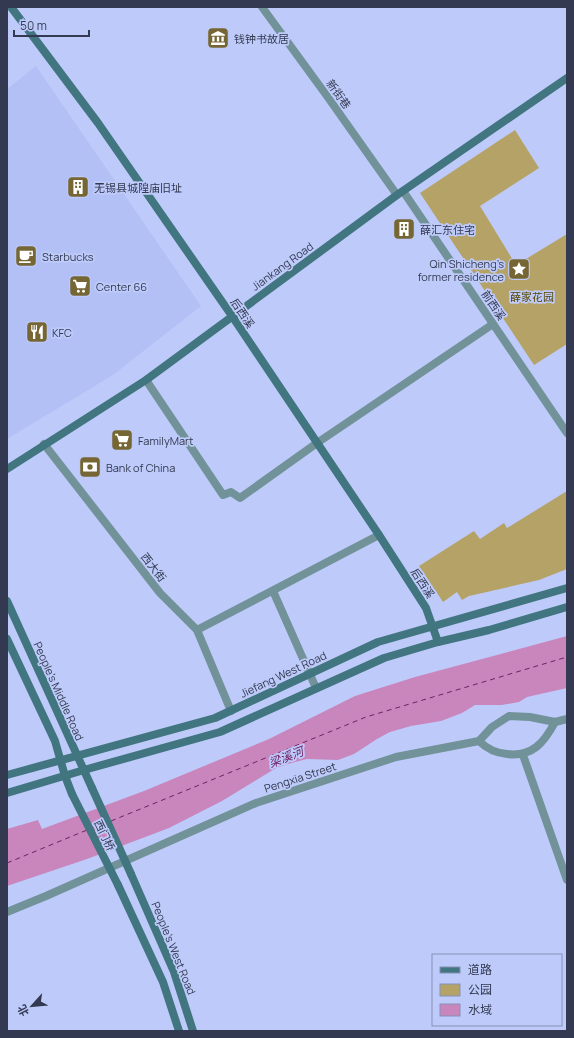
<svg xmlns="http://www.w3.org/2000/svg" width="574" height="1038" viewBox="0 0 574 1038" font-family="Manrope,'Noto Sans SC',sans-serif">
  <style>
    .built { fill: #b2c0f5 }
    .green { fill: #b5a266 }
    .water { fill: #c886bc }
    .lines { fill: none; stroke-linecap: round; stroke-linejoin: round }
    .ferry { stroke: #702266; stroke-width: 1; stroke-dasharray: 5 4; stroke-linecap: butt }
    .street { stroke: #719299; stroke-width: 8 }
    .secondary { stroke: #417580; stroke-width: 8 }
    .secondary-bridge { stroke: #417580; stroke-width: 8 }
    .labels { text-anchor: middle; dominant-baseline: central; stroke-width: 3.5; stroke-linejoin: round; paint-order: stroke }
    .poi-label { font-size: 11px; fill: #323950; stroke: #becbfa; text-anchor: start }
    .street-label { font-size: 11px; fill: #323950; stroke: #becbfa }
    .park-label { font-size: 11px; fill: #574600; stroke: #becbfa }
    .water-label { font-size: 12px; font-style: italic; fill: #702266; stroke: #becbfa }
  </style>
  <rect width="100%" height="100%" fill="#becbfa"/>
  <path class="built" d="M 36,66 L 201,306 L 113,375 L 7,439 L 7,89 Z"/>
  <g class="green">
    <path d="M 515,130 L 539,168 L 480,206 L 516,265 L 567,234 L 567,344 L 534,365 L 420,193 Z"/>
    <path d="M 567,491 L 567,569 L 539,580 L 469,596 L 462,600 L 457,592 L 443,602 L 419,566 L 474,531 L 480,539 L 504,523 L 507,528 Z"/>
  </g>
  <path class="water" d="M 567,636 L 567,688 L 527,697 L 519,702 L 502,705 L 475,705 L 462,713 L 441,721 L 411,726 L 390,732 L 377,739 L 354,754 L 338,760 L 307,759 L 291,763 L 276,768 L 222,801 L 169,828 L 87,859 L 7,886 L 7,829 L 38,820 L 42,829 L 144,791 L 269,739 L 355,696 L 415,677 Z"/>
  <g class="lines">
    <g class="ferry">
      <path d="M 111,821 L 366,717 L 567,657"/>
      <path d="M 94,827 L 104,823"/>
      <path d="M 7,863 L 87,830"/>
    </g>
    <g class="street">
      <path d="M 262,7 L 327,96 L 397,195"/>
      <path d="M 403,191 L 567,433"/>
      <path d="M 146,380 L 223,495 L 231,492 L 240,498 L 317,443 L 493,324"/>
      <path d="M 44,444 L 160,593 L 197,630 L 231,711"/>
      <path d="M 273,591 L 316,688"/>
      <path d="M 197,630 L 379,535"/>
      <path d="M 479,741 C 487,749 495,753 507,754 C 532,757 544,743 555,722"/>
      <path d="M 523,755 L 567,880"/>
      <path d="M 7,912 L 46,896 L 256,803 L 396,757 L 479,741 L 492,727 L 509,716 L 530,717 L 555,722 L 567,719"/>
    </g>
    <g class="secondary">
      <path d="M 11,7 L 98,123 L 232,316 L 379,535 L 426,608 L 438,642"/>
      <path d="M 7,469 L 146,380 L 397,195 L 567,78"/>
      <path d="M 7,601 L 92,788"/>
      <path d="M 7,639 L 55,741 L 65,776 L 72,794"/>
      <path d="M 7,775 L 215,718 L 378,642 L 567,588"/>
      <path d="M 7,793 L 84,770 L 220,732 L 384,658 L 438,642 L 489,630 L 567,607"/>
      <path d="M 131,874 L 174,972 L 193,1031"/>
      <path d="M 118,885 L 163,982 L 179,1031"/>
    </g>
    <g class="secondary-bridge">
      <path d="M 92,788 L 131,874"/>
      <path d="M 72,794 L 118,885"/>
    </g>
  </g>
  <defs>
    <g id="museum-square" transform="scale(1.15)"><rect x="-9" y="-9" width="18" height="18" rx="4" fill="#766634" stroke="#becbfa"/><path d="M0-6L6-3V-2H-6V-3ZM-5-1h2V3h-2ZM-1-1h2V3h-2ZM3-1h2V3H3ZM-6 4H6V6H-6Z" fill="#fff"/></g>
    <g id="building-square" transform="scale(1.15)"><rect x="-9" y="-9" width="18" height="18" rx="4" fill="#766634" stroke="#becbfa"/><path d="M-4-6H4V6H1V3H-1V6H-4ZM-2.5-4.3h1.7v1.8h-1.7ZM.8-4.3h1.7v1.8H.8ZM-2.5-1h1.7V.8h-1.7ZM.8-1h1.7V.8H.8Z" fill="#fff"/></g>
    <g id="cafe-square" transform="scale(1.15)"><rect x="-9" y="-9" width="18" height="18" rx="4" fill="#766634" stroke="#becbfa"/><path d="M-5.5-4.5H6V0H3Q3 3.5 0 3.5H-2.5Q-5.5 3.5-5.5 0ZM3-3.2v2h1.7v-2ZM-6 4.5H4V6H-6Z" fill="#fff"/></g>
    <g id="sight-square" transform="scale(1.15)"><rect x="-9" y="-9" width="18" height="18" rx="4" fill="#766634" stroke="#becbfa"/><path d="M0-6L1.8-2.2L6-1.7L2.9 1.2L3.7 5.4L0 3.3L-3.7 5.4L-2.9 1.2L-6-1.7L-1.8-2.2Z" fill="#fff"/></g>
    <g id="supermarket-square" transform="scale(1.15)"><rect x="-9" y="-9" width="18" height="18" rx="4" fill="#766634" stroke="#becbfa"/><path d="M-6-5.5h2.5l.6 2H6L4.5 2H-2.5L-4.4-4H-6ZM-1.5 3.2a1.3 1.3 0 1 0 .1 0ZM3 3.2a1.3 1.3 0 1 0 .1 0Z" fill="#fff"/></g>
    <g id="restaurant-square" transform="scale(1.15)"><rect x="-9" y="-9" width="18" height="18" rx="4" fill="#766634" stroke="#becbfa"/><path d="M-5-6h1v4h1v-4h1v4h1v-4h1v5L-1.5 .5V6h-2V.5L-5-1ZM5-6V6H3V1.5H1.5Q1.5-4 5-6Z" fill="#fff"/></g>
    <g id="bank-square" transform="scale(1.15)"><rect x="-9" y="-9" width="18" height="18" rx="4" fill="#766634" stroke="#becbfa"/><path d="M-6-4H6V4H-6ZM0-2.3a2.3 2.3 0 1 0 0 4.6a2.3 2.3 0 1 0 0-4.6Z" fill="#fff"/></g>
  </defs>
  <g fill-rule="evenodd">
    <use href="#museum-square" x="218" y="38"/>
    <use href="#building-square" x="78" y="187"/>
    <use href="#building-square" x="404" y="229"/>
    <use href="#cafe-square" x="26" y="256"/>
    <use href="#sight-square" x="519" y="269"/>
    <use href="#supermarket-square" x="80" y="286"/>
    <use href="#restaurant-square" x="37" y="332"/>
    <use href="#supermarket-square" x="122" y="440"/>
    <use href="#bank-square" x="90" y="467"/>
  </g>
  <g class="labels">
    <g class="poi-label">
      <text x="234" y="38">钱钟书故居</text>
      <text x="94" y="187">无锡县城隍庙旧址</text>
      <text x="420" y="229">薛汇东住宅</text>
      <text x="42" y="256">Starbucks</text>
      <text x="504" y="263" text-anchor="end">Qin Shicheng’s<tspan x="504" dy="13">former residence</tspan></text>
      <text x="96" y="286">Center 66</text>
      <text x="52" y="332">KFC</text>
      <text x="138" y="440">FamilyMart</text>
      <text x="106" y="467">Bank of China</text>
    </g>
    <g class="street-label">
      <text transform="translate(339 94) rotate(54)">新街巷</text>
      <text transform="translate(282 266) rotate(-36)">Jiankang Road</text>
      <text transform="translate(494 305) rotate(56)">前西溪</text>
      <text transform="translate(243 313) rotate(56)">后西溪</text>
      <text transform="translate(154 567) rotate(52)">西大街</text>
      <text transform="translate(423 583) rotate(57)">后西溪</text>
      <text transform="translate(283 674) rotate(-25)">Jiefang West Road</text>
      <text transform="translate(59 691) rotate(66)">People's Middle Road</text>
      <text transform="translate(300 777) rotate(-18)">Pengxia Street</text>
      <text transform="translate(105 835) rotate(64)">西门桥</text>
      <text transform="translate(174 948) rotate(68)">People's West Road</text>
    </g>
    <g class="park-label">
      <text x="532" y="296">薛家花园</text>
    </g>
    <g class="water-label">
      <text transform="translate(286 757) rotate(-21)">梁溪河</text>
    </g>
  </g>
  <rect width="574" height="1038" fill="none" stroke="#323950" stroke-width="16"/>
  <rect x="432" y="954" width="130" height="72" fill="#becbfa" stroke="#8691b6"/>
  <rect x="440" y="967" width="20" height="6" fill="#417580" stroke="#8691b6"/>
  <text x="468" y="974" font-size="12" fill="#323950">道路</text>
  <rect x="440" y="984" width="20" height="12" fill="#b5a266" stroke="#8691b6"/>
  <text x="468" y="994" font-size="12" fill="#323950">公园</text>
  <rect x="440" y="1004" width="20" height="12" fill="#c886bc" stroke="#8691b6"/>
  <text x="468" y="1014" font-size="12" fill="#323950">水域</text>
  <g transform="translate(32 1006) rotate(243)" stroke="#becbfa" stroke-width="3" paint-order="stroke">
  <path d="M0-3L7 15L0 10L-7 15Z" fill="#323950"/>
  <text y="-6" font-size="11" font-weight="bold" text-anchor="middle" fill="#323950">北</text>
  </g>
  <path d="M14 30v6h75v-6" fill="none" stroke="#323950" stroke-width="2"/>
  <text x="20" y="30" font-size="12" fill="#323950" stroke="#becbfa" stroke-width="3" paint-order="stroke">50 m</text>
</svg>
